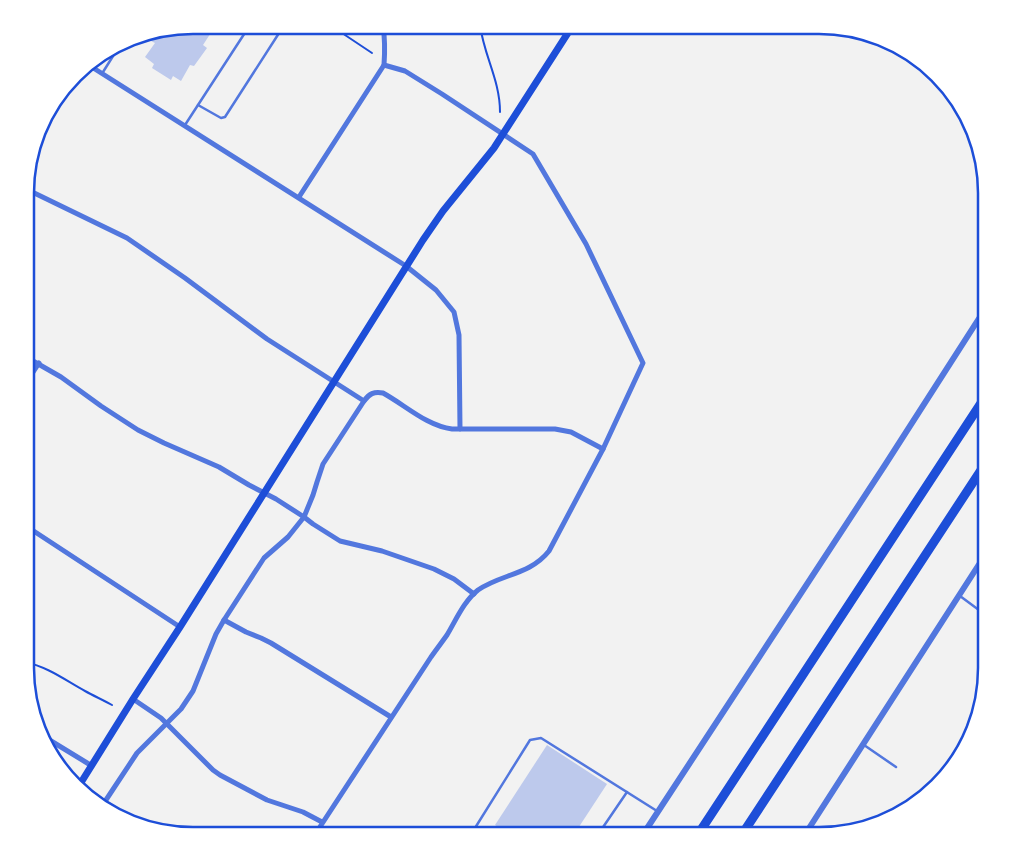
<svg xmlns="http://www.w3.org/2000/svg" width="1012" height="861" viewBox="0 0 1012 861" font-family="Poppins,sans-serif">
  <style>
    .building { fill: #bdc9ec }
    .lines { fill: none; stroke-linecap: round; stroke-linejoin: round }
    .path { stroke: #1d4ed8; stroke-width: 2 }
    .service { stroke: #5277de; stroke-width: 2.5 }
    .minor { stroke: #5277de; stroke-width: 5 }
    .tertiary { stroke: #5277de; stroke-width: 6 }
    .secondary { stroke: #1d4ed8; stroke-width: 7 }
    .motorway { stroke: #1d4ed8; stroke-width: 9 }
    .rim { fill: none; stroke: #1d4ed8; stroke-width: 2.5 }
  </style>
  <rect width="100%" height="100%" fill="#f2f2f2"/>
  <g class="building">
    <path d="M 192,25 L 216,25 L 203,45 L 207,48 L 194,66 L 190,65 L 181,81 L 173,76 L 171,80 L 152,68 L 154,64 L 145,57 L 155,43 L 151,41 L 157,31 Z"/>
    <path d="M 547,745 L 607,784 L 573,836 L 511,836 L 495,825 Z"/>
  </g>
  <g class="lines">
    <g class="path">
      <path d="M 323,25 L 333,27 L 372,53"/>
      <path d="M 480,25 C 484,56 500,80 500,112"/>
      <path d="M 25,662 C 48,667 65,680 85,691 C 94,696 103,700 112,705"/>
    </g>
    <g class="service">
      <path d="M 103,72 L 120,45"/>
      <path d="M 198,105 L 221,118 L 225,117 L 281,30 L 282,25"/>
      <path d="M 185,125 L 250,25"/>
      <path d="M 960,596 L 987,616"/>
      <path d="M 864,745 L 896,767"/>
      <path d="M 487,836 L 475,828 L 530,740 L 541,738 L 657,811"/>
      <path d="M 597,836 L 627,792"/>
    </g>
    <g class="minor">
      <path d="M 87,64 L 406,266 L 436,290 L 454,312 L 459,335 L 460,429"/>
      <path d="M 26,189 L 127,238 L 185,278 L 267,339 L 364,401"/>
      <path d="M 299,197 L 384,65 C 385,51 385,39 383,25"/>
      <path d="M 26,357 L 61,377 L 101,406 L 138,430 L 164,443 L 219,467 L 249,485 L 276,499 L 304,517 L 313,524 L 340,541 L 382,551 L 434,569 L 454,579 L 474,594"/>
      <path d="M 26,383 L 39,363"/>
      <path d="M 26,526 L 180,627"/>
      <path d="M 224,620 L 246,632 L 261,638 L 271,643 L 391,717"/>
      <path d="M 133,699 L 161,718 L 213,770 L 220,775 L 267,800 L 303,812 L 322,822"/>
      <path d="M 38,733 L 92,766"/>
      <path d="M 102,806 L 137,753 L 181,709 L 193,691 L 216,634 L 224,620 L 264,558 L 288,537 L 304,517 L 313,495 L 317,482 L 323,464 L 364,401 C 369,394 374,391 383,393 C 405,405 427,426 452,429 L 555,429 L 571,432 L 603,449"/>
      <path d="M 314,836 L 431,657 C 436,650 442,642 447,635 C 456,620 464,601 478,590 C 501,574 530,575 549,551 L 603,449 L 643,363 L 586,244 L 533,154 L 442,94 L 405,71 L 384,65"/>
    </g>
    <g class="tertiary">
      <path d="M 642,836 L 885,465 L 987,306"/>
      <path d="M 804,836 L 987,552"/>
    </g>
    <path class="secondary" d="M 77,789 L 133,699 L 180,627 L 423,240 L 443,211 L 494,148 L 573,25"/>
    <g class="motorway">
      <path d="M 697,836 L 987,394"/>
      <path d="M 741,836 L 987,461"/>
    </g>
  </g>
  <path d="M0 0H1012V861H0ZM193 34H819A159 159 0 0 1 978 193V668A159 159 0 0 1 819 827H193A159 159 0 0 1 34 668V193A159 159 0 0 1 193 34Z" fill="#fff" fill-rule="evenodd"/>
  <path class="rim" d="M193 34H819A159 159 0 0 1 978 193V668A159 159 0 0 1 819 827H193A159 159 0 0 1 34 668V193A159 159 0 0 1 193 34Z"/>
</svg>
